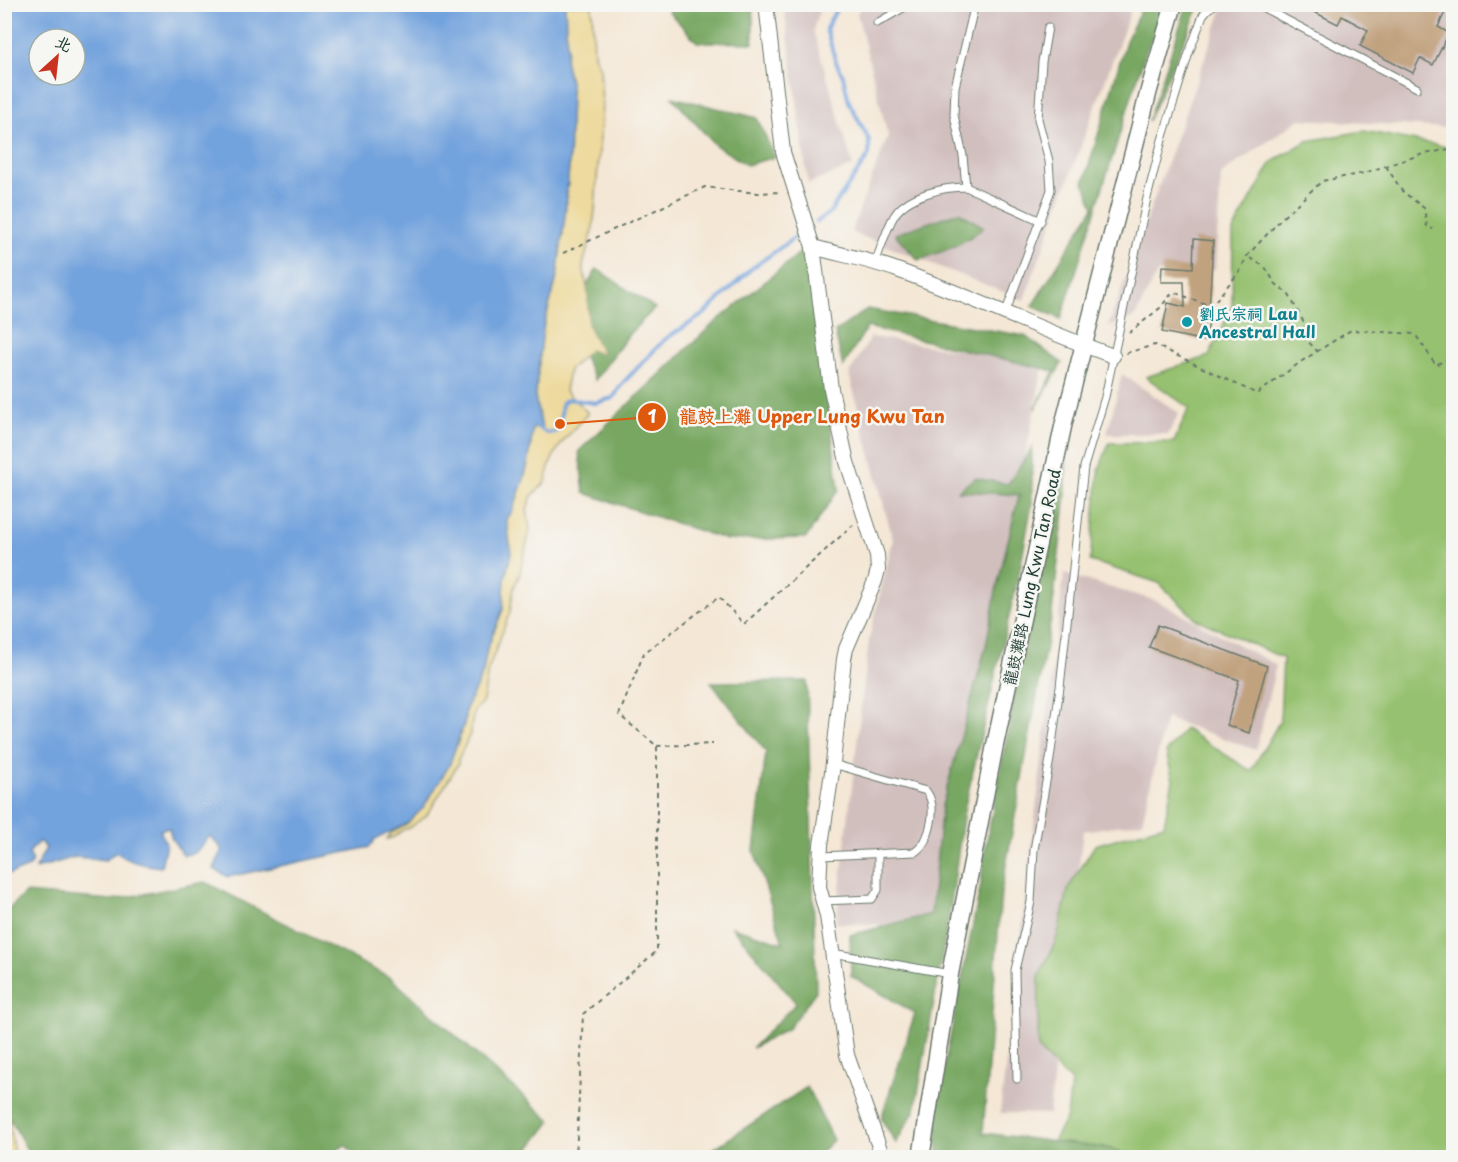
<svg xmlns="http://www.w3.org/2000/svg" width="1458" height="1162" viewBox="0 0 1458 1162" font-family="'Playpen Sans','LXGW WenKai TC',sans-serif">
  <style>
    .industrial { fill: #d1bfbe }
    .green { fill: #96c16f; stroke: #5a7f52; stroke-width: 1.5 }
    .forest { fill: #78a762; stroke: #4c724b; stroke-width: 1.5 }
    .sand { fill: #eeda9e; stroke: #868c69; stroke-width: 1.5 }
    .water { fill: #73a3dd; stroke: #497088; stroke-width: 1.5; fill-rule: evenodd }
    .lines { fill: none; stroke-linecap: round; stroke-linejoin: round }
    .stream { stroke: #73a3dd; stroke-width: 4 }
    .building { fill: #c1a27f }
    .service-casing { stroke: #6a786c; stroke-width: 9 }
    .minor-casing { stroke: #6a786c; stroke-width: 16 }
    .tertiary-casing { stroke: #6a786c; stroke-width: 19 }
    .path { stroke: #6a786c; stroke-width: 2; stroke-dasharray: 4.5 4.5; stroke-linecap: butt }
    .service { stroke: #fff; stroke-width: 7 }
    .minor { stroke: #fff; stroke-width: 14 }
    .tertiary { stroke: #fff; stroke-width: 16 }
    .culture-dot { fill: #0f9aa8; stroke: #f6f6f2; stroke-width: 2 }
    .labels { text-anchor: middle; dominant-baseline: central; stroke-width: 5; stroke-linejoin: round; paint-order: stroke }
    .culture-label { font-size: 16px; font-weight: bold; fill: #0d838f; stroke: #f6f6f2; text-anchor: start }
    .street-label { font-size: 16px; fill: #1f3d34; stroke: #f6f6f2 }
    .leader { fill: none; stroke: #de580e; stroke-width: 2 }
    .callout-dot { fill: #de580e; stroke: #f6f6f2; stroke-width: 2 }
    .mark-label { font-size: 18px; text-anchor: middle; font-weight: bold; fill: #fff }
    .callout-label { font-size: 18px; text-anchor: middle; font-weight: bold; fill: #de580e; stroke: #f6f6f2; stroke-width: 5; stroke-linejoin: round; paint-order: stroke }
  </style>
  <rect width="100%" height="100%" fill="#f6f6f2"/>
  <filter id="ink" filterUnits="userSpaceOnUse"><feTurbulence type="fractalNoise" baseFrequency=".0167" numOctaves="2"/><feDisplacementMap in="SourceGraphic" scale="12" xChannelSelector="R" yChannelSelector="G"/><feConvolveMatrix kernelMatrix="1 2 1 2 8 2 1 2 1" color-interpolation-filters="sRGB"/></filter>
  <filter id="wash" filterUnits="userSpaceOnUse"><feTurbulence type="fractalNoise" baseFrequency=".008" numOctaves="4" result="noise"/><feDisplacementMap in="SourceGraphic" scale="24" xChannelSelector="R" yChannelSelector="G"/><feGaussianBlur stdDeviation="1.35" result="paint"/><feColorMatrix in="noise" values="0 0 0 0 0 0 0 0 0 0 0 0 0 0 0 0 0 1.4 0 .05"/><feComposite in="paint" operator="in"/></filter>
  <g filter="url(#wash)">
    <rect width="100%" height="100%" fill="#f4e7d5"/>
    <g class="industrial">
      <path d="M 784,5 L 821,5 L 813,30 L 853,166 L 808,184 Z"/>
      <path d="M 863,5 L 1133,5 L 1024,300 L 851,232 L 888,136 L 857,13 Z"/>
      <path d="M 1224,5 L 1452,5 L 1449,8 L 1454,20 L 1454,124 L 1450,128 L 1300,119 L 1221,174 L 1215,270 L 1157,273 L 1135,317 L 1108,327 Z"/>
      <path d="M 871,337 L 1044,363 L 930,926 L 836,923 L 869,640 L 893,540 L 849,374 Z"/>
      <path d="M 1122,374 L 1179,413 L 1168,434 L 1107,434 Z"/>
      <path d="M 1064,574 L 1157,601 L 1276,665 L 1256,750 L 1166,718 L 1142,822 L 1083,831 L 1049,1114 L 1000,1113 Z"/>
    </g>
    <path class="green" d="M 1364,131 L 1453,148 L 1453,1157 L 1044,1157 L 1067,1117 L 1071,1082 L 1038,1049 L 1039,976 L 1056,941 L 1069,887 L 1095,845 L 1164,825 L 1173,780 L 1166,752 L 1185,729 L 1251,771 L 1280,721 L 1283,658 L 1196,619 L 1159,583 L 1090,561 L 1099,470 L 1109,443 L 1174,442 L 1189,408 L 1146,377 L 1209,356 L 1232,306 L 1233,231 L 1272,162 L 1307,141 Z"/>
    <g class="forest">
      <path d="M 667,5 L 753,5 L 753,43 L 697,42 L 669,12 Z"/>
      <path d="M 1143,5 L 1167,5 L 1146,51 L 1061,319 L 1032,306 L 1094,207 L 1084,182 L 1126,41 Z"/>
      <path d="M 1187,5 L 1200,5 L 1148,121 Z"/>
      <path d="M 672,97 L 757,118 L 775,157 L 747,165 L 715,145 Z"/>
      <path d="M 959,212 L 984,227 C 964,244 943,252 918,260 L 895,234 Z"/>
      <path d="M 807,247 L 839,489 L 806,538 L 727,540 L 584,493 L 579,451 L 712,325 Z"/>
      <path d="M 597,269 L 655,308 L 630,333 L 595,380 L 566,319 Z"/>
      <path d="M 867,309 L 1025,336 L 1062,363 L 1035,409 L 1054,371 L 867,327 L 843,367 L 835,332 Z"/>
      <path d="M 1032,448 L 1032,503 L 1020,569 L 964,810 L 951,904 L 915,1110 L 896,1143 L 881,1119 L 915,1013 L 851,976 L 850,935 L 931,914 L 942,806 L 986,646 L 996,591 L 1019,495 L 958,491 L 975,478 L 1008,484 Z"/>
      <path d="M 1066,461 L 1066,494 L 1052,613 L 1001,893 L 983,1133 L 1114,1149 L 1126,1157 L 938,1158 L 936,1107 L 981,884 L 984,855 L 1022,657 Z"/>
      <path d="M 807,681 L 816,991 L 789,1028 L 752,1048 L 796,1003 L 732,927 L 783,943 L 754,851 L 766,752 L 711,682 Z"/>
      <path d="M 205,882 L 391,978 L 551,1121 L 523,1157 L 358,1157 L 345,1145 L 325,1158 L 27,1157 L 27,1150 L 5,1110 L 4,914 L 25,893 L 112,900 Z"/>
      <path d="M 807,1087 L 833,1140 L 816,1157 L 701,1157 Z"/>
    </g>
    <g class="sand">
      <path d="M 565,5 L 592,5 L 594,55 L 600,68 L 602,104 L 595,210 L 592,233 L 583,265 L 588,294 L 588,325 L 603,355 L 590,350 L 569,370 L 565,391 L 588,413 C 569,435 549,451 546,482 L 532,496 L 527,509 L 530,530 L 519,576 L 514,587 L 510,612 L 488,670 L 483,701 L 474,711 L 470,734 L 458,760 L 458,764 L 432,807 L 426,816 L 407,829 L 404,829 L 394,837 L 387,839 L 391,833 L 407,824 L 430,798 L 458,743 L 465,721 L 465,711 L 483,672 L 487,649 L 503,609 L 505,579 L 511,553 L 507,519 L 513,510 L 524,479 L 529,459 L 533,428 L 542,428 L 535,397 L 543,329 L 557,277 L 565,216 L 569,167 L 571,87 L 565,59 L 567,51 Z"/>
      <path d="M 4,1109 L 8,1111 L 14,1157 L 5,1157 Z"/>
    </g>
    <path class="water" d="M 5,4 L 565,5 L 567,51 L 565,59 L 571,87 L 569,167 L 565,216 L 557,277 L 543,329 L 535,397 L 542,428 L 533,428 L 529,459 L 524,479 L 513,510 L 507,519 L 511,553 L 505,579 L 503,609 L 487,649 L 483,672 L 465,711 L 465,721 L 449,766 L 423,808 L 407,824 L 375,839 L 370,847 L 228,877 L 214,869 L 222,849 L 210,836 L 195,853 L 183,855 L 172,839 L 169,828 L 160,830 L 166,844 L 161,867 C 144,865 130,863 116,852 L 106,860 L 75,857 L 35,869 L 46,848 L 39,841 L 29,853 L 32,861 L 30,867 L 10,874 L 5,872 ZM 39,39 L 75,39 L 75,75 L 39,75 Z"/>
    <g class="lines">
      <g class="stream">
        <path d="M 817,222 L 830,212 L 869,155 L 869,140 L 849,102 L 843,76 L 836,62 L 826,29 L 839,4"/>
        <path d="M 539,428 L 547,433 L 555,432 L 560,426 L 562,403 L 568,399 L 595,403 L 613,398 L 623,383 L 664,340 L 704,314 L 751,269 L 805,230"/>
      </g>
    </g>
    <g id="blocks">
      <g class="building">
        <path d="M 1298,4 L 1374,4 L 1382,8 L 1384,4 L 1435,4 L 1446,10 L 1438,27 L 1449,33 L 1433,65 L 1420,58 L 1413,73 L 1360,46 L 1368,30 L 1342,16 L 1338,24 Z"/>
        <path d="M 1194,239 L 1213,241 L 1209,312 L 1211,313 L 1205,341 L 1162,332 L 1168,303 L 1185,307 L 1184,282 L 1161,282 L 1162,266 L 1193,268 Z"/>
        <path d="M 1158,625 L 1267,666 L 1249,733 L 1227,725 L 1239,680 L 1149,647 Z"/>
      </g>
    </g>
  </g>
  <g filter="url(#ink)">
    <use href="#blocks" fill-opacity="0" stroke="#6a786c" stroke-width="1.5"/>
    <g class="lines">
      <g class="service-casing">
        <g id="service">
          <path d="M 1256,4 L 1417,88"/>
          <path d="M 877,23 L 910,4"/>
          <path d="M 966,187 L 963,156 L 954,115 L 955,87 L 975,4"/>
          <path d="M 875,263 C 881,248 886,230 894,216 C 907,195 944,187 966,187 L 1041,221"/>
          <path d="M 1005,314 L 1051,190 L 1049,161 L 1038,119 L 1042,62 L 1048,27"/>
          <path d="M 820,856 L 915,852 C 931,841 938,806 926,791 L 833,764"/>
          <path d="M 823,901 L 872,899 L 878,890 L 878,853"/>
          <path d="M 832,953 L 950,974"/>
          <path d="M 1017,1079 L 1015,970 L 1031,902 L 1034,850 L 1050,759 L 1060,687 L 1084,467 L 1105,397 L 1147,198 L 1162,140 L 1189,53 L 1203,15 L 1208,9 L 1216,4"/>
        </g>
      </g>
      <g class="minor-casing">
        <g id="minor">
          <path d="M 766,4 L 783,152 L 813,247 L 831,389 L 847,462 L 877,555 L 878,570 L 875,581 L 846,649 L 844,659 L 832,772 L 821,845 L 819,887 L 827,916 L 847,1055 L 883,1158"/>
          <path d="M 813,247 C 841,255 870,260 897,270 C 970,296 1040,330 1113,356"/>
        </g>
      </g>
      <g class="tertiary-casing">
        <path id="tertiary" d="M 921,1158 L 950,974 L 994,750 L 1064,422 L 1149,90 L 1174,4"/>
      </g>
      <g class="path">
        <path d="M 1386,166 L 1402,191 L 1424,208 L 1427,227 L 1433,229"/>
        <path d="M 563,253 L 705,187 L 757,193 L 782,192"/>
        <path d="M 1250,258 L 1265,267 L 1275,283 L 1289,295 L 1303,321 L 1304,337 L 1317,351"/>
        <path d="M 1129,333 L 1160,308 L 1173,292 L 1211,306 L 1240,271 L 1247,256 L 1283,217 L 1322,181 L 1364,173 L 1420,155 L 1454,148"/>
        <path d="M 1126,353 L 1155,345 L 1257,394 L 1302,361 L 1351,330 L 1415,334 L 1436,365 L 1454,355"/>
        <path d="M 657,746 L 713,744"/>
        <path d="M 576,1158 L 583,1014 L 657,951 L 657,746 L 619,715 L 644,653 L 719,597 L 744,624 L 853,525"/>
      </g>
      <use href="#service" class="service"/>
      <use href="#minor" class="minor"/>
      <use href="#tertiary" class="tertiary"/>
    </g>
  </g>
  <circle class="culture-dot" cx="1187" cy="322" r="6"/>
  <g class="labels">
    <g class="culture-label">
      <text x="1199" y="313">劉氏宗祠 Lau<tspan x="1199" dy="18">Ancestral Hall</tspan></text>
    </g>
    <g class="street-label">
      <text transform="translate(1031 577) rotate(-78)">龍鼓灘路 Lung Kwu Tan Road</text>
    </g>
  </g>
  <path class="leader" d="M560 424L652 417"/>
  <g class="callout-dot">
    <circle cx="560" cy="424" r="6"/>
    <circle cx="652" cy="417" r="15"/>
  </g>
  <g class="mark-label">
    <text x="652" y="423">1</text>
  </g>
  <g class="callout-label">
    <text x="812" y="423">龍鼓上灘 Upper Lung Kwu Tan</text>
  </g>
  <rect width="1458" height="1162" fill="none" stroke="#f6f6f2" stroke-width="24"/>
  <g transform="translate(57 57) rotate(27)"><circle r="28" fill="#f6f6f2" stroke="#a0aca6" stroke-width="1.5"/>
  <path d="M0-4.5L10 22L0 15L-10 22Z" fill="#c8321e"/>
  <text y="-9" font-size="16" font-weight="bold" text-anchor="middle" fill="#1f3d34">北</text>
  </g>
</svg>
